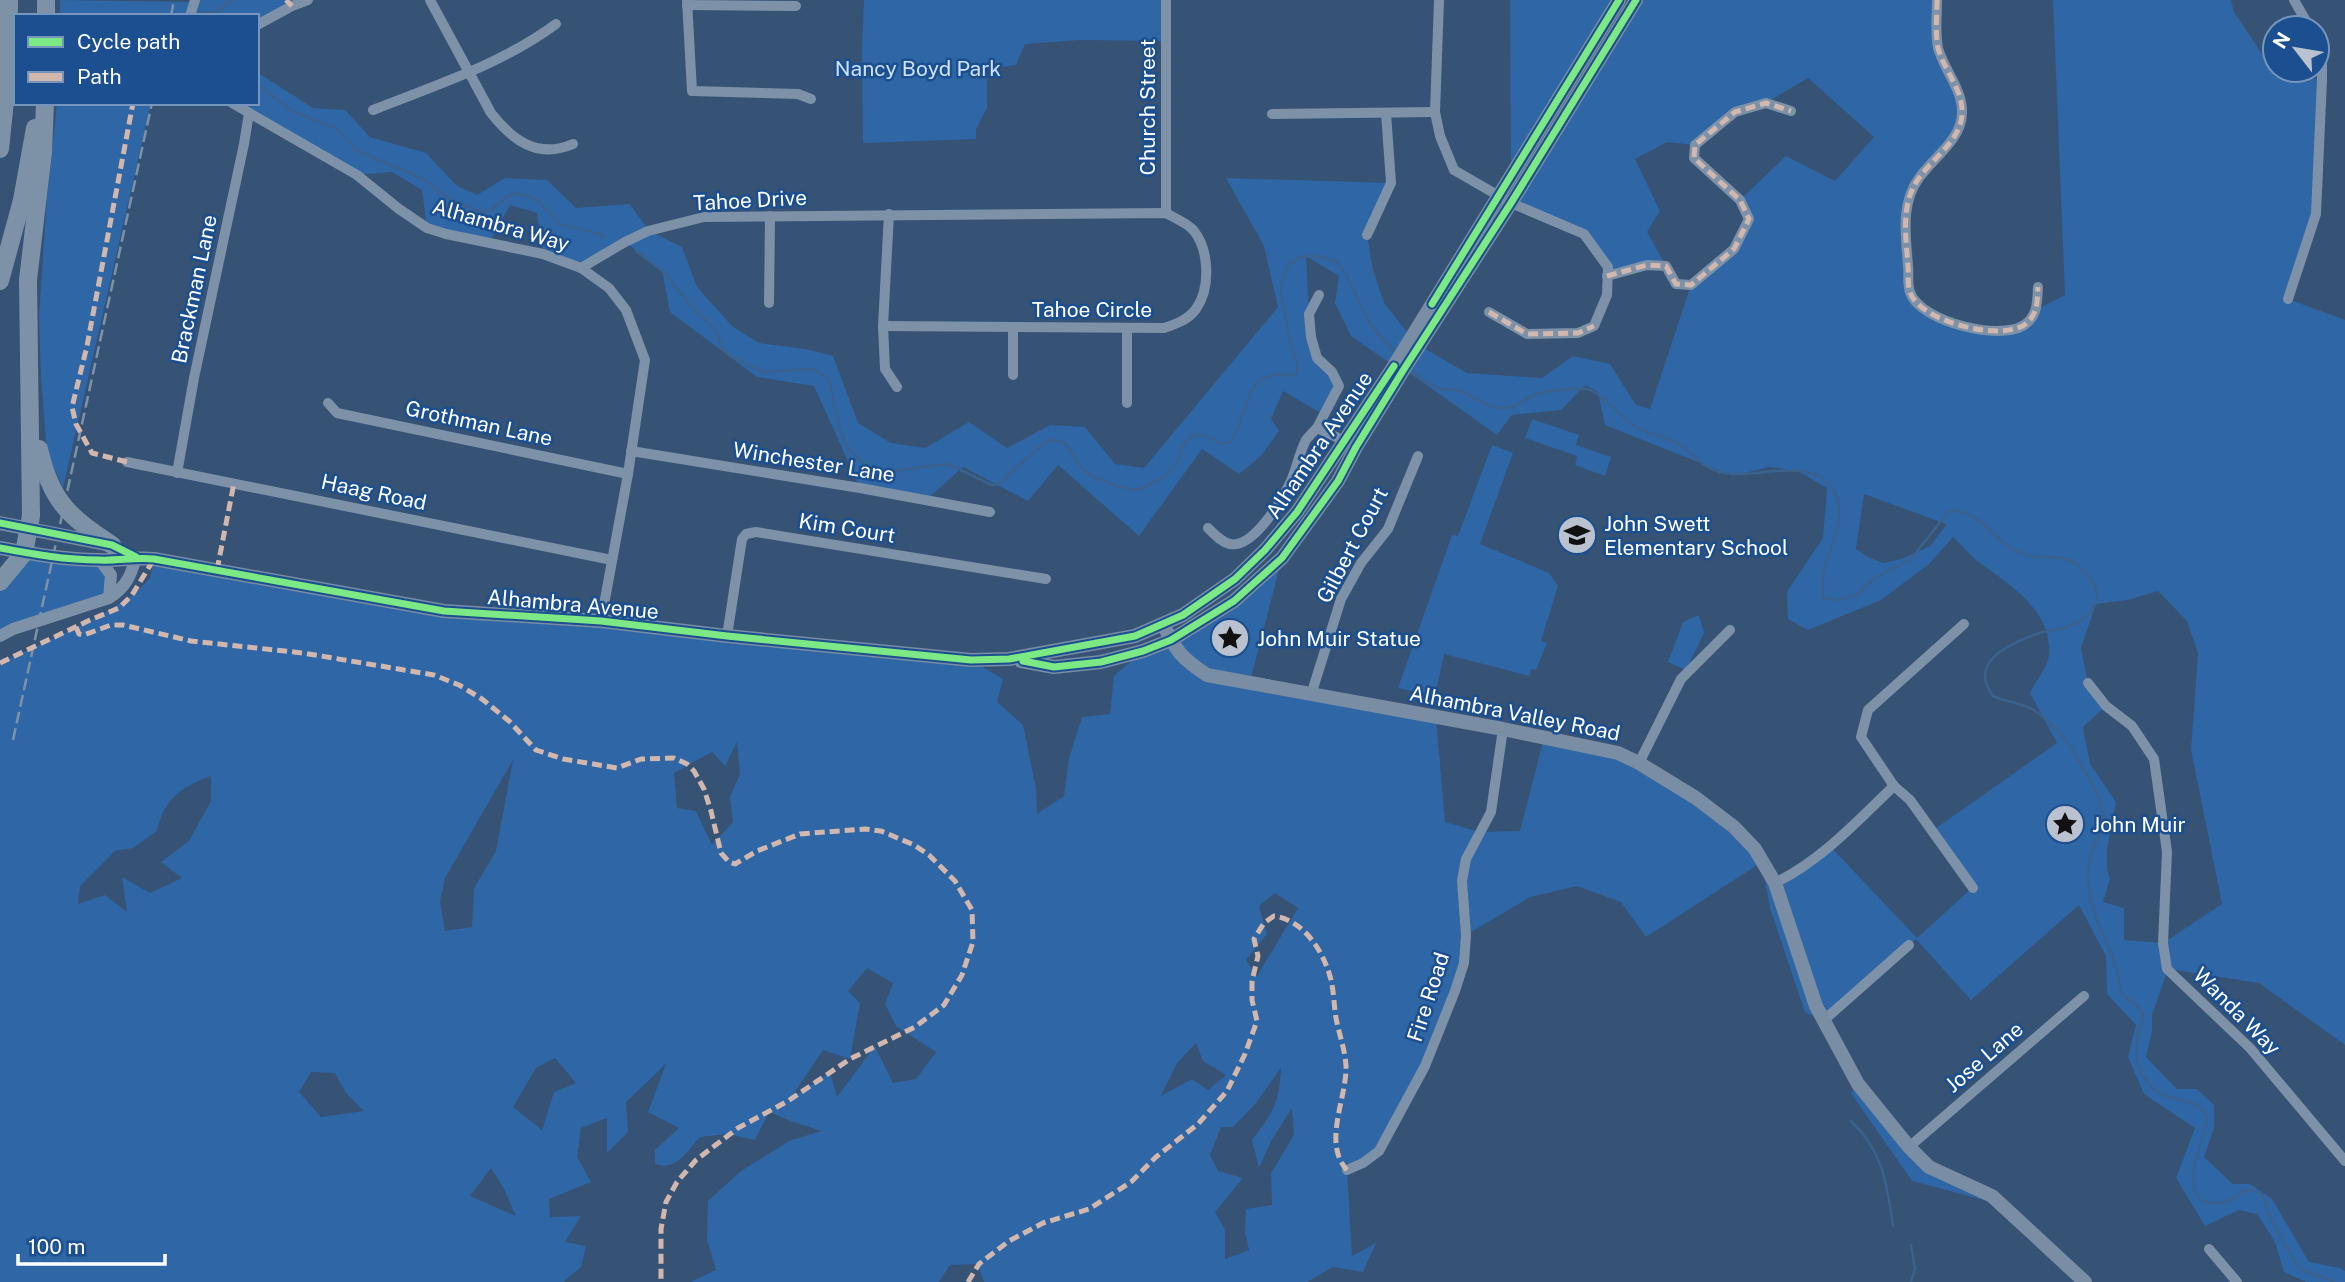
<svg xmlns="http://www.w3.org/2000/svg" width="2345" height="1282" viewBox="0 0 2345 1282" font-family="'Public Sans',sans-serif">
  <style>
    .green { fill: #2f66a5; fill-rule: evenodd }
    .lines { fill: none; stroke-linecap: round; stroke-linejoin: round }
    .stream { stroke: #3b618d; stroke-width: 2.5 }
    .minor { stroke: #7d92a8; stroke-width: 10 }
    .tertiary { stroke: #7d92a8; stroke-width: 12 }
    .secondary { stroke: #798da4; stroke-width: 14 }
    .motorway { stroke: #7e92a7; stroke-width: 18 }
    .rail { stroke: #7e92a7; stroke-width: 2.5; stroke-dasharray: 12 5; stroke-linecap: butt }
    .quiet { stroke: #d1b7ad; stroke-width: 5; stroke-dasharray: 10 5; stroke-linecap: butt }
    .cycleway-casing { stroke: #1b4f8f; stroke-width: 11 }
    .cycleway { stroke: #7ce984; stroke-width: 7 }
    .labels { text-anchor: middle; dominant-baseline: central; stroke-width: 5; stroke-linejoin: round; paint-order: stroke }
    .park-label { font-size: 21px; fill: #cfe3fa; stroke: #1b4f8f }
    .street-label { font-size: 21px; fill: #fff; stroke: #1b4f8f }
    .poi-label { font-size: 21px; fill: #fff; stroke: #1b4f8f; text-anchor: start }
  </style>
  <rect width="100%" height="100%" fill="#365274"/>
  <g class="green">
    <path d="M 60,0 L 194,2 L 195,0 L 308,0 L 257,25 L 257,16 L 60,16 Z"/>
    <path d="M 864,0 L 1166,0 L 1166,41 L 1080,40 L 1025,44 L 1016,65 L 987,69 L 987,108 L 976,129 L 976,139 L 863,143 L 862,50 Z"/>
    <path d="M 1510,0 L 1619,0 L 1511,176 Z"/>
    <path d="M 1636,0 L 1937,0 C 1937,15 1935,33 1938,48 C 1944,70 1962,90 1962,112 C 1962,147 1918,164 1909,196 C 1904,210 1905,285 1912,296 C 1914,300 1918,306 1921,309 C 1940,324 1991,334 2013,330 C 2027,327 2028,318 2037,310 C 2045,304 2057,300 2065,295 L 2053,0 L 2231,0 L 2234,12 L 2272,69 L 2322,80 L 2316,214 L 2288,299 L 2345,320 L 2345,1045 L 2259,983 L 2168,969 L 2152,1015 L 2152,1031 L 2146,1057 L 2177,1089 L 2197,1089 L 2214,1105 L 2214,1128 L 2204,1157 L 2233,1184 L 2250,1184 L 2272,1199 L 2309,1262 L 2340,1268 L 2345,1271 L 2345,1282 L 2306,1282 L 2284,1272 L 2275,1242 L 2257,1214 L 2239,1210 L 2205,1226 L 2176,1178 L 2195,1128 L 2144,1094 L 2128,1057 L 2136,1025 L 2107,994 L 2106,956 L 2079,905 L 1971,1000 L 1916,939 L 1823,1021 L 1805,1012 L 1770,908 L 1762,862 L 1646,937 L 1621,902 L 1577,886 L 1530,897 L 1466,935 L 1464,963 L 1425,1066 L 1379,1151 L 1363,1163 L 1347,1170 L 1352,1256 L 1376,1243 L 1363,1272 L 1333,1267 L 1307,1282 L 984,1282 L 978,1264 L 950,1265 L 939,1282 L 690,1282 L 716,1270 L 707,1240 L 708,1201 L 741,1171 L 789,1141 L 821,1131 L 788,1120 L 769,1112 L 755,1140 L 727,1134 L 700,1137 C 687,1151 675,1173 655,1163 L 655,1150 L 679,1128 L 648,1112 L 666,1064 L 626,1102 L 628,1132 L 607,1153 L 607,1118 L 581,1128 L 577,1157 L 591,1182 L 549,1199 L 550,1217 L 581,1216 L 565,1242 L 586,1246 L 581,1267 L 564,1281 L 565,1282 L 0,1282 L 0,663 C 37,645 125,610 148,580 C 152,575 153,566 154,559 L 444,611 L 601,621 L 727,636 L 971,660 L 1003,679 L 997,702 L 1023,725 L 1036,789 L 1037,814 L 1064,796 L 1069,758 L 1082,717 L 1110,714 L 1114,676 L 1143,651 L 1171,640 L 1234,601 L 1282,558 L 1250,682 L 1436,717 L 1445,822 L 1480,832 L 1520,831 L 1544,738 C 1568,743 1595,745 1619,753 C 1655,766 1733,820 1755,850 C 1763,860 1769,872 1775,883 L 1797,872 L 1830,846 L 1917,938 L 1972,888 L 1932,831 L 2057,743 L 2030,693 C 2035,682 2048,667 2049,655 C 2053,610 2007,583 1976,560 C 1968,553 1961,544 1953,537 L 1929,564 L 1881,600 L 1808,630 L 1788,619 L 1787,592 L 1823,538 L 1827,488 L 1798,471 L 1769,467 L 1733,476 L 1605,425 L 1598,392 L 1585,385 L 1561,410 L 1512,415 L 1497,435 L 1404,369 L 1420,346 L 1467,373 L 1542,378 L 1573,356 L 1610,364 L 1636,405 L 1650,409 L 1691,285 L 1734,249 L 1748,220 L 1740,200 L 1786,156 L 1835,181 L 1874,137 L 1808,78 L 1766,103 L 1735,112 L 1695,145 L 1667,142 L 1635,159 L 1660,211 L 1647,232 L 1666,266 L 1647,265 L 1607,276 L 1608,267 L 1584,234 L 1511,203 ZM 1864,494 L 1946,524 L 1946,525 L 1930,546 L 1902,559 L 1883,563 L 1868,557 L 1856,549 ZM 2158,591 L 2187,621 L 2198,653 L 2191,750 L 2222,904 L 2163,943 L 2124,940 L 2124,908 L 2103,902 L 2110,879 L 2107,869 L 2107,850 L 2116,802 L 2090,764 L 2083,727 L 2106,706 L 2088,683 L 2081,648 L 2096,604 L 2128,600 ZM 737,742 L 740,774 L 730,797 L 733,822 L 712,845 L 696,811 L 677,808 L 674,773 L 712,752 L 725,766 ZM 513,760 L 496,851 L 474,888 L 472,927 L 445,931 L 440,901 L 445,878 ZM 211,776 L 211,801 L 189,841 L 161,862 L 182,878 L 150,893 L 122,877 L 127,912 L 105,895 L 78,904 L 80,886 L 115,851 L 133,848 L 157,831 C 164,799 181,787 211,776 ZM 1275,893 L 1298,908 L 1257,976 L 1246,960 L 1267,934 L 1259,906 ZM 867,968 L 893,983 L 885,1004 L 896,1026 L 936,1052 L 916,1079 L 893,1083 L 875,1046 L 837,1097 L 830,1072 L 790,1099 L 823,1050 L 850,1059 L 860,1003 L 848,991 ZM 1196,1043 L 1203,1061 L 1226,1075 L 1208,1090 L 1192,1079 L 1161,1096 L 1177,1063 ZM 555,1058 L 576,1083 L 554,1092 L 542,1130 L 513,1107 L 536,1068 ZM 1281,1068 C 1279,1105 1273,1112 1252,1140 L 1259,1168 L 1272,1139 L 1292,1108 L 1294,1135 L 1271,1173 L 1272,1205 L 1246,1209 L 1245,1231 L 1249,1250 L 1225,1259 L 1225,1230 L 1215,1212 L 1243,1178 L 1218,1171 L 1210,1155 L 1221,1127 L 1233,1127 L 1255,1104 ZM 311,1072 L 335,1073 L 346,1093 L 364,1111 L 321,1117 L 299,1092 ZM 491,1168 L 503,1187 L 516,1216 L 470,1196 Z"/>
    <path d="M 257,72 L 313,108 L 345,110 L 370,137 L 426,153 L 457,186 L 477,195 L 505,178 L 547,180 L 576,208 L 630,204 L 649,231 L 682,247 L 697,287 L 733,327 L 759,343 L 806,349 L 833,356 L 858,423 L 891,443 L 925,448 L 969,422 L 1007,448 L 1050,425 L 1085,427 L 1115,464 L 1144,468 L 1278,307 L 1264,246 L 1226,178 L 1391,183 L 1367,235 L 1373,270 L 1384,303 L 1412,338 L 1394,366 L 1351,336 L 1335,303 L 1339,276 L 1306,256 L 1309,314 L 1317,358 L 1339,386 L 1324,415 L 1283,391 L 1271,419 L 1279,431 L 1261,456 L 1239,474 L 1202,449 L 1139,536 L 1058,465 L 1028,501 L 963,467 L 926,500 L 860,488 L 814,386 L 757,377 L 670,312 L 662,270 L 625,242 L 581,268 L 543,254 L 537,213 L 510,205 L 489,243 L 427,228 L 422,190 L 392,172 L 357,175 L 232,103 L 257,103 Z"/>
    <path d="M 57,103 L 151,103 L 63,488 L 47,453 L 41,377 L 39,316 L 47,197 Z"/>
    <path d="M 1532,419 L 1579,435 L 1576,445 L 1611,457 L 1605,476 L 1575,465 L 1577,456 L 1525,438 Z"/>
    <path d="M 1492,445 L 1513,453 L 1480,544 L 1549,573 L 1558,586 L 1541,641 L 1547,643 L 1536,670 L 1531,669 L 1530,676 L 1444,654 L 1435,696 L 1398,688 L 1452,535 L 1458,536 Z"/>
    <path d="M 24,553 L 100,560 L 112,584 L 109,598 L 0,636 L 0,582 Z"/>
    <path d="M 1699,615 L 1704,633 L 1686,670 L 1668,662 L 1683,622 Z"/>
    <path d="M 1858,1084 L 1909,1147 L 1988,1201 L 1912,1181 L 1851,1093 Z"/>
  </g>
  <g class="lines">
    <g class="stream">
      <path d="M 200,13 L 216,13 L 232,0"/>
      <path d="M 257,84 L 292,111 L 336,128 L 358,151 L 424,179 L 451,200 L 482,212 L 490,211 L 505,198 L 516,193 L 537,199 L 560,224 L 600,234 L 605,238"/>
      <path d="M 636,251 L 665,273 L 689,304 L 715,329 L 723,349 L 728,355 L 763,372 L 812,369 L 829,378 L 839,426 L 847,447 L 861,461 L 875,470 L 891,471 L 948,464 L 992,485 L 999,484 L 1045,442 C 1071,433 1071,458 1084,470 C 1091,477 1125,490 1134,490 C 1139,490 1146,486 1150,484 C 1161,480 1172,471 1178,460 C 1180,455 1181,449 1184,444 C 1194,428 1209,436 1221,444 L 1231,442 C 1249,414 1244,364 1292,376 L 1297,372 L 1298,366 L 1289,337 L 1281,292 L 1284,275 L 1290,264 L 1299,258 L 1310,256 L 1321,257 L 1337,262 L 1344,271 L 1371,325 L 1396,353"/>
      <path d="M 1410,369 C 1418,377 1430,385 1441,389 C 1446,390 1452,389 1457,390 C 1475,395 1491,413 1512,407 C 1520,405 1526,398 1535,394 C 1542,392 1580,387 1587,389 C 1602,392 1619,416 1633,425 C 1648,435 1666,436 1681,445 C 1695,454 1700,467 1720,472 C 1753,481 1814,453 1834,491 C 1853,526 1814,562 1824,598 L 1839,600 L 1857,595 L 1875,578 L 1911,559 L 1949,511 C 1977,507 1994,540 2016,551 C 2047,567 2062,541 2092,581 C 2097,589 2099,597 2095,605 C 2090,615 2080,622 2070,626 C 2060,630 2050,630 2039,633 C 2011,643 1967,661 1993,696 C 2006,702 2023,703 2035,711 C 2045,717 2074,745 2076,756 C 2086,774 2100,793 2103,814 C 2105,829 2096,841 2091,854 C 2086,871 2088,890 2093,907 C 2098,928 2110,946 2116,967 C 2119,976 2118,984 2122,992 C 2128,1002 2141,1004 2143,1016 C 2144,1021 2141,1025 2139,1031 C 2137,1042 2134,1057 2139,1067 C 2144,1079 2155,1094 2168,1097 C 2185,1102 2199,1099 2208,1118 C 2202,1145 2185,1172 2199,1199 C 2232,1215 2240,1180 2258,1192 C 2266,1197 2266,1208 2270,1216 C 2273,1223 2295,1264 2300,1268 C 2309,1275 2325,1276 2334,1282"/>
      <path d="M 1851,1121 C 1883,1151 1887,1184 1893,1226"/>
      <path d="M 1911,1245 L 1915,1269 L 1911,1282"/>
    </g>
    <g class="minor">
      <path d="M 430,0 L 491,113 C 513,141 538,159 573,144"/>
      <path d="M 687,0 L 692,91 L 798,94 L 811,99"/>
      <path d="M 1439,0 L 1435,112 L 1440,136 L 1454,170 L 1511,203 L 1584,234 L 1608,267 L 1607,295 L 1594,326 L 1578,333 L 1527,334 L 1489,312"/>
      <path d="M 1937,0 C 1937,15 1935,33 1938,48 C 1944,70 1963,90 1962,113 C 1962,139 1933,158 1919,178 C 1900,204 1906,236 1908,266 C 1909,274 1907,285 1910,292 C 1919,322 2007,344 2028,322 C 2038,312 2037,301 2038,287"/>
      <path d="M 2294,0 L 2310,28"/>
      <path d="M 687,5 L 796,6"/>
      <path d="M 190,16 L 195,0"/>
      <path d="M 257,25 L 292,6 L 308,0"/>
      <path d="M 232,103 L 357,175 L 399,209 L 427,228 L 446,234 L 543,254 L 581,268 L 609,288 L 626,310 L 645,360 L 628,474 L 601,621"/>
      <path d="M 373,110 C 436,85 502,64 556,24"/>
      <path d="M 1272,114 L 1435,112"/>
      <path d="M 1166,213 L 1166,0"/>
      <path d="M 889,214 L 883,326 L 885,369 L 897,387"/>
      <path d="M 1367,235 L 1391,183 L 1386,113"/>
      <path d="M 581,268 L 625,242 L 648,231 L 704,217 L 1166,213 C 1174,218 1188,223 1194,231 C 1209,250 1211,288 1196,309 C 1188,320 1176,324 1164,328 L 883,326"/>
      <path d="M 1607,276 L 1647,265 L 1666,266 L 1676,284 L 1691,285 L 1734,249 L 1749,219 L 1740,200 L 1694,158 L 1695,145 L 1735,112 L 1766,103 L 1791,111"/>
      <path d="M 2288,299 L 2316,214 L 2322,80 L 2322,63 L 2317,40"/>
      <path d="M 769,303 L 770,216"/>
      <path d="M 1013,328 L 1013,375"/>
      <path d="M 328,403 L 337,413 L 628,474"/>
      <path d="M 1127,403 L 1127,329"/>
      <path d="M 1317,428 L 1339,386 L 1332,372 L 1317,358 L 1311,337 L 1309,314 L 1319,295"/>
      <path d="M 631,451 L 860,488 L 990,512"/>
      <path d="M 127,462 L 612,560"/>
      <path d="M 177,473 L 194,378 L 244,144 L 249,113"/>
      <path d="M 1208,528 C 1214,534 1221,542 1230,544 C 1253,549 1283,499 1291,481 C 1297,468 1299,453 1306,440 C 1309,436 1313,432 1317,428 L 1349,443"/>
      <path d="M 1964,624 L 1868,710 L 1861,737 L 1894,786 L 1910,800 L 1973,888"/>
      <path d="M 727,636 L 742,539 L 746,534 L 756,532 L 1046,579"/>
      <path d="M 2088,683 L 2106,706 L 2132,726 L 2154,759 L 2167,852 L 2163,943 L 2167,969 L 2250,1048 L 2345,1161"/>
      <path d="M 1311,695 L 1341,599 L 1361,563 L 1388,529 L 1418,456"/>
      <path d="M 1639,763 L 1681,679 L 1730,630"/>
      <path d="M 1775,883 C 1822,860 1857,821 1894,786"/>
      <path d="M 1823,1021 L 1909,945"/>
      <path d="M 1909,1147 L 2084,996"/>
      <path d="M 1347,1170 L 1363,1163 L 1379,1151 L 1425,1066 L 1455,991 L 1464,963 L 1466,935 L 1462,881 L 1466,859 L 1491,812 L 1503,729"/>
      <path d="M 2209,1249 L 2237,1282"/>
    </g>
    <g class="tertiary">
      <path d="M 100,560 L 111,575 L 109,598"/>
      <path d="M 0,636 L 13,629 L 109,598 C 126,587 131,576 136,557"/>
    </g>
    <g class="secondary">
      <path d="M 0,523 L 106,544"/>
      <path d="M 0,548 C 32,554 66,560 99,560 C 118,561 135,557 154,559 L 444,611 L 601,621 L 727,636 L 971,660 L 1009,659 L 1135,636 L 1183,615 L 1235,579 L 1265,550 L 1297,512 L 1394,366 L 1619,0"/>
      <path d="M 1163,624 C 1176,651 1181,658 1207,675 L 1503,729 L 1618,753 L 1639,763 L 1696,798 L 1734,827 L 1755,849 L 1775,883 L 1816,1006 L 1858,1084 L 1909,1147 L 1929,1167 L 1992,1196 L 2085,1282"/>
      <path d="M 1021,661 L 1054,667 L 1101,662 L 1143,651 L 1171,640 L 1234,601 L 1282,558 L 1338,481 L 1356,447 L 1404,369 L 1511,203 L 1636,0"/>
    </g>
    <g class="motorway">
      <path d="M 46,16 L 46,0"/>
      <path d="M 0,149 L 8,72 L 9,0"/>
      <path d="M 0,281 L 22,200 L 35,128"/>
      <path d="M 39,449 C 51,501 68,516 112,545"/>
      <path d="M 0,582 L 24,553 L 31,516 L 28,280 L 43,152 L 45,103"/>
    </g>
    <g class="rail">
      <path d="M 171,16 L 174,0"/>
      <path d="M 13,740 L 152,103"/>
    </g>
    <g class="quiet">
      <path d="M 286,0 L 292,6"/>
      <path d="M 1937,0 C 1937,15 1935,33 1938,48 C 1944,70 1963,90 1962,113 C 1962,139 1933,158 1919,178 C 1900,204 1906,236 1908,266 C 1909,274 1907,285 1910,292 C 1919,322 2007,344 2028,322 C 2038,312 2037,301 2038,287"/>
      <path d="M 1607,276 L 1647,265 L 1666,266 L 1676,284 L 1691,285 L 1734,249 L 1749,219 L 1740,200 L 1694,158 L 1695,145 L 1735,112 L 1766,103 L 1791,111"/>
      <path d="M 1489,312 L 1527,334 L 1578,333 L 1594,326"/>
      <path d="M 127,462 L 92,453 L 76,424 L 72,407 L 87,346 L 133,103"/>
      <path d="M 217,570 L 234,483"/>
      <path d="M 76,627 L 79,634 L 84,635 L 111,625 L 123,625 L 191,641 L 303,653 L 434,675 L 459,685 L 482,699 L 509,721 L 536,750 L 563,759 L 617,768 L 641,759 L 674,758 L 687,764 L 694,771 L 704,789 L 711,811 L 721,853 L 729,862 L 735,864 L 757,851 L 800,834 L 865,829 L 881,831 L 914,845 L 929,855 L 955,881 L 972,910 L 973,942 L 962,975 L 944,1005 L 915,1027 L 850,1059 L 788,1101 L 738,1128 L 696,1160 L 677,1182 L 666,1202 L 661,1229 L 661,1282"/>
      <path d="M 0,663 L 90,620 L 119,608 L 132,595 L 154,559"/>
      <path d="M 968,1282 L 979,1264 L 1009,1241 L 1043,1223 L 1089,1209 L 1131,1182 L 1156,1157 L 1198,1124 L 1227,1091 L 1245,1054 L 1257,1021 L 1252,1000 L 1252,981 L 1258,956 L 1254,939 L 1264,923 L 1274,916 C 1304,920 1324,952 1331,980 C 1334,993 1334,1006 1336,1018 C 1339,1034 1345,1049 1346,1066 C 1347,1098 1322,1143 1347,1170"/>
    </g>
    <g class="cycleway-casing">
      <g id="cycleway">
        <path d="M 1432,304 L 1619,0"/>
        <path d="M 0,523 L 112,545 L 136,557"/>
        <path d="M 0,548 C 32,554 66,560 99,560 C 118,561 135,557 154,559 L 444,611 L 601,621 L 727,636 L 971,660 L 1009,659 L 1135,636 L 1183,615 L 1235,579 L 1265,550 L 1297,512 L 1394,366"/>
        <path d="M 1023,661 L 1054,667 L 1101,662 L 1143,651 L 1171,640 L 1234,601 L 1282,558 L 1338,481 L 1356,447 L 1404,369 L 1511,203 L 1636,0"/>
      </g>
    </g>
    <use href="#cycleway" class="cycleway"/>
  </g>
  <defs>
    <g id="school-disc" transform="scale(2.0125)"><circle r="9.5" fill="#b9c2ce" stroke="#1b4f8f"/><path d="M0-5L7-2L0 1L-7-2ZM-4 1L0 2.5L4 1V4Q0 6-4 4Z" fill="#111"/></g>
    <g id="sight-disc" transform="scale(2.0125)"><circle r="9.5" fill="#b9c2ce" stroke="#1b4f8f"/><path d="M0-6L1.8-2.2L6-1.7L2.9 1.2L3.7 5.4L0 3.3L-3.7 5.4L-2.9 1.2L-6-1.7L-1.8-2.2Z" fill="#111"/></g>
  </defs>
  <g fill-rule="evenodd">
    <use href="#school-disc" x="1577" y="535"/>
    <use href="#sight-disc" x="1230" y="638"/>
    <use href="#sight-disc" x="2065" y="824"/>
  </g>
  <g class="labels">
    <g class="park-label">
      <text x="918" y="68">Nancy Boyd Park</text>
    </g>
    <g class="street-label">
      <text transform="translate(1147 107) rotate(-90)">Church Street</text>
      <text transform="translate(750 200) rotate(-3)">Tahoe Drive</text>
      <text transform="translate(501 225) rotate(16)">Alhambra Way</text>
      <text transform="translate(194 289) rotate(-78)">Brackman Lane</text>
      <text x="1092" y="309">Tahoe Circle</text>
      <text transform="translate(479 423) rotate(12)">Grothman Lane</text>
      <text transform="translate(1319 445) rotate(-56)">Alhambra Avenue</text>
      <text transform="translate(814 462) rotate(9)">Winchester Lane</text>
      <text transform="translate(374 492) rotate(12)">Haag Road</text>
      <text transform="translate(847 528) rotate(9)">Kim Court</text>
      <text transform="translate(1352 545) rotate(-62)">Gilbert Court</text>
      <text transform="translate(573 604) rotate(5)">Alhambra Avenue</text>
      <text transform="translate(1515 713) rotate(11)">Alhambra Valley Road</text>
      <text transform="translate(1428 997) rotate(-72)">Fire Road</text>
      <text transform="translate(2237 1011) rotate(45)">Wanda Way</text>
      <text transform="translate(1984 1057) rotate(-41)">Jose Lane</text>
    </g>
    <g class="poi-label">
      <text x="1604" y="523">John Swett<tspan x="1604" dy="24">Elementary School</tspan></text>
      <text x="1257" y="638">John Muir Statue</text>
      <text x="2092" y="824">John Muir</text>
    </g>
  </g>
  <rect x="14" y="14" width="245" height="91" fill="#1b4f8f" stroke="#7695bc" stroke-width="2"/>
  <rect x="28" y="37" width="35" height="10" fill="#7ce984" stroke="#7695bc" stroke-width="2"/>
  <text x="77" y="49" font-size="21" fill="#ffffff">Cycle path</text>
  <rect x="28" y="72" width="35" height="10" fill="#d1b7ad" stroke="#7695bc" stroke-width="2"/>
  <text x="77" y="84" font-size="21" fill="#ffffff">Path</text>
  <g transform="translate(2296 49) rotate(301)"><circle r="33" fill="#1b4f8f" stroke="#7695bc" stroke-width="2"/>
  <path d="M0-5L12 26L0 18L-12 26Z" fill="#b9c2ce"/>
  <text y="-10" font-size="19" font-weight="bold" text-anchor="middle" fill="#ffffff">N</text>
  </g>
  <path d="M18 1254v10h147v-10" fill="none" stroke="#ffffff" stroke-width="3.5"/>
  <text x="28" y="1254" font-size="21" fill="#ffffff" stroke="#1b4f8f" stroke-width="5" paint-order="stroke">100 m</text>
</svg>
